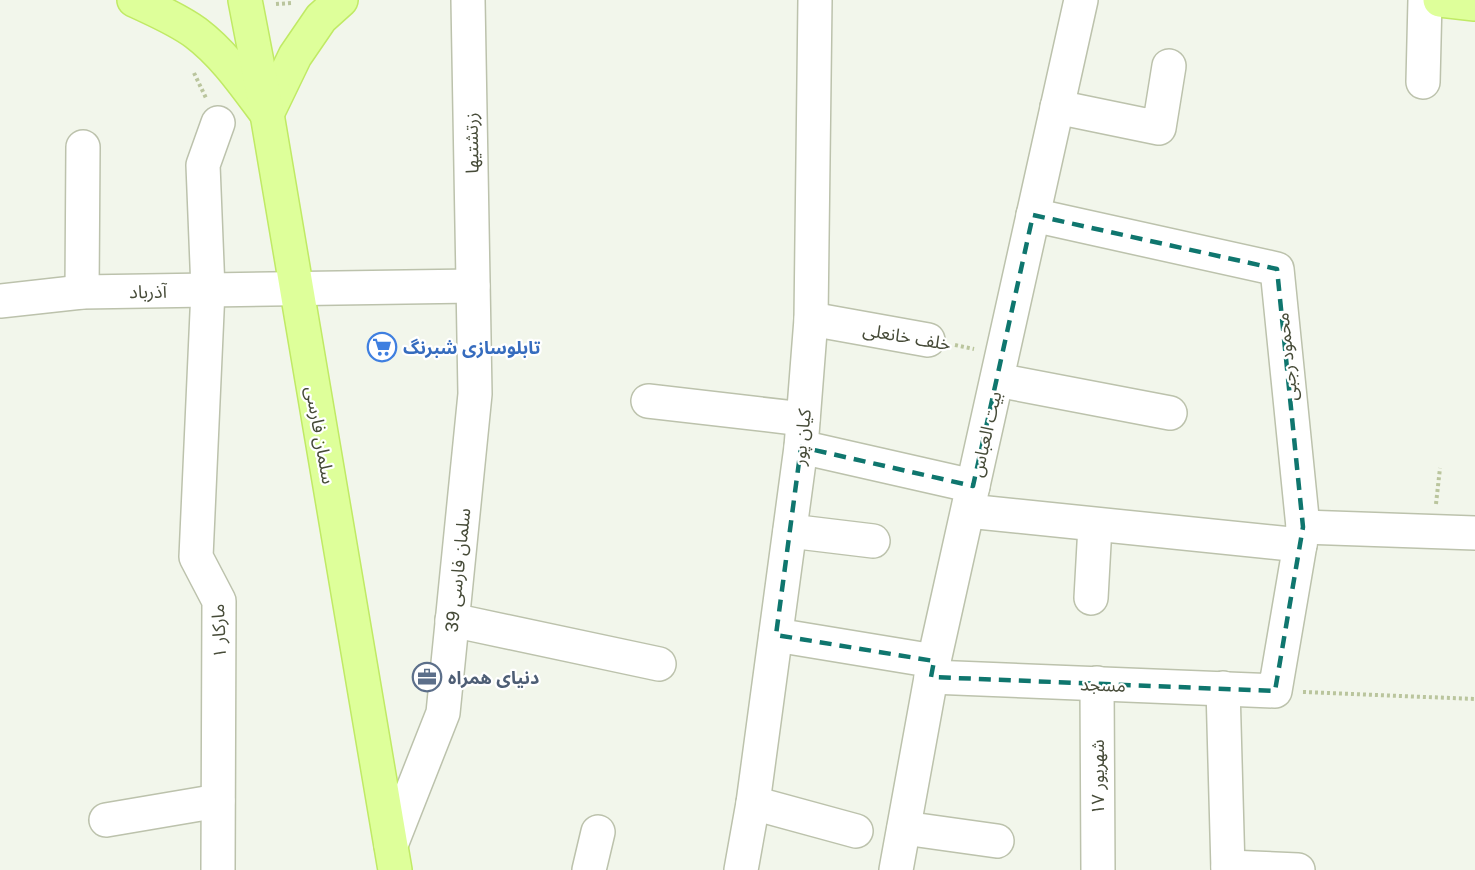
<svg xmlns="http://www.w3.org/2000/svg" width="1475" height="870" viewBox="0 0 1475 870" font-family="'Golos Text','Noto Sans Arabic',sans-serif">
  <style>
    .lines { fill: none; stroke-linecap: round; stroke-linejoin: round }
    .minor-casing { stroke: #bcc2ac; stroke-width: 36 }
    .major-casing { stroke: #c0ea65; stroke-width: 36 }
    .path { stroke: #bac59d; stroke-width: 4; stroke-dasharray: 3 3; stroke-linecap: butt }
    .minor { stroke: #fff; stroke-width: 33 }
    .major { stroke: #deff9a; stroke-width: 33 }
    .marked { fill: none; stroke: #0f766e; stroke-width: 4.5; stroke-dasharray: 12 8; stroke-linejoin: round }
    .labels { text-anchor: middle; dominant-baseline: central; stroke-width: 4.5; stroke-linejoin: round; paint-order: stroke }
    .street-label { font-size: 18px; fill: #464b38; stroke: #fff }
    .shop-label { font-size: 18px; font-weight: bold; fill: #366cbe; stroke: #fff; text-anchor: start }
    .service-label { font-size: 18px; font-weight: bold; fill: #4e5e75; stroke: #fff; text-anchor: start }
  </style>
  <rect width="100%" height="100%" fill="#f2f6eb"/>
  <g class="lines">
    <g class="minor-casing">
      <g id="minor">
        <path d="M 1423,82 L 1425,0"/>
        <path d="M 1057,107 L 1159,128 L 1169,66"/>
        <path d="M 218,123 L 203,165 L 208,290 L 196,557 L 219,601 L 218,870"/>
        <path d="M 82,292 L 83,147"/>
        <path d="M 0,301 L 82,292 L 473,286"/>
        <path d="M 811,319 L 928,340"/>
        <path d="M 997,380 L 1170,413"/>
        <path d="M 648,401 L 803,419"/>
        <path d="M 801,447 L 973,486"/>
        <path d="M 968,511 L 1300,545"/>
        <path d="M 1303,527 L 1475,533"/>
        <path d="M 790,531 L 873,541"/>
        <path d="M 1091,598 L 1095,526"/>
        <path d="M 452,620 L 659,664"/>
        <path d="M 776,635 L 934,661"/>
        <path d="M 931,677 L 1275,691 L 1303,527 L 1277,269 L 1033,215"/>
        <path d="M 1097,683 L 1098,870"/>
        <path d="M 1223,688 L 1228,870"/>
        <path d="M 753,803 L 856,831"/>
        <path d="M 106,820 L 218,801"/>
        <path d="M 904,828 L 997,841"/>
        <path d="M 391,845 L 443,713 L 475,394 L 468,0"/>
        <path d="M 1228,867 L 1298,870"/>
        <path d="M 589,870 L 598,832"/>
        <path d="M 741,870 L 753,803 L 801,447 L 811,319 L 815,0"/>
        <path d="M 896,870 L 934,661 L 1081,0"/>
      </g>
    </g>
    <g class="major-casing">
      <g id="major">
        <path d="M 134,0 C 155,10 177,19 196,33 C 225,55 245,85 267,114 L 295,56 L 321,18 L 341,0"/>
        <path d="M 245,0 L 267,114 L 395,870"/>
        <path d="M 1440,0 L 1475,4"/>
      </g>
    </g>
    <g class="path">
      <path d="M 276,4 L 293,3"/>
      <path d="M 194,73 L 206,98"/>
      <path d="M 955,345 L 974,349"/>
      <path d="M 1436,504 L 1440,468"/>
      <path d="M 1303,692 L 1475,699"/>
    </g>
    <use href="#minor" class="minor"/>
    <use href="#major" class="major"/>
  </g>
  <path class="marked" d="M 1033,215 L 1277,269 L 1303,527 L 1275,691 L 931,677 L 934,661 L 776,635 L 801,447 L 973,486 Z"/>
  <defs>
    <g id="supermarket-ring" transform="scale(1.5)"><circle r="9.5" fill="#fff" stroke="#3f7fe0" stroke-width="1.5"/><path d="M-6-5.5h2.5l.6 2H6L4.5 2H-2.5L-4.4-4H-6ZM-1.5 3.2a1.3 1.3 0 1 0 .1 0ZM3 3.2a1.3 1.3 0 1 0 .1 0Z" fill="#3f7fe0"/></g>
    <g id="office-ring" transform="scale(1.5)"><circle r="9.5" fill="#fff" stroke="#5c6f8a" stroke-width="1.5"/><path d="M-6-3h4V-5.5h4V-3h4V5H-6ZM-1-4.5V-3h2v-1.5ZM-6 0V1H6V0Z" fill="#5c6f8a"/></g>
  </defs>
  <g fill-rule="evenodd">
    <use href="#supermarket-ring" x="382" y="347"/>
    <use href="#office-ring" x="427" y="677"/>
  </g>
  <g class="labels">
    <g class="street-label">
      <text transform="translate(471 143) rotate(-91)">زرتشتیها</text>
      <text transform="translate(148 291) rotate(-1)">آذرباد</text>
      <text transform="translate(907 336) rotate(10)">خلف خانعلی</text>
      <text transform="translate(1286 357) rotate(-96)">محمود رجبی</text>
      <text transform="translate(985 434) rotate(-77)">بیت العباس</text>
      <text transform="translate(321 435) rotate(80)">سلمان فارسی</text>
      <text transform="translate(801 437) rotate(-84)">کیان پور</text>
      <text transform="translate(457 570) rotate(-84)">سلمان فارسی 39</text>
      <text transform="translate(218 631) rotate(-92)">مارکار ۱</text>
      <text transform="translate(1103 684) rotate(2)">مسجد</text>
      <text transform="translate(1097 777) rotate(-90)">۱۷ شهریور</text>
    </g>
    <g class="shop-label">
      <text x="403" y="347">تابلوسازی شبرنگ</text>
    </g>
    <g class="service-label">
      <text x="448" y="677">دنیای همراه</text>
    </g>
  </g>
</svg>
